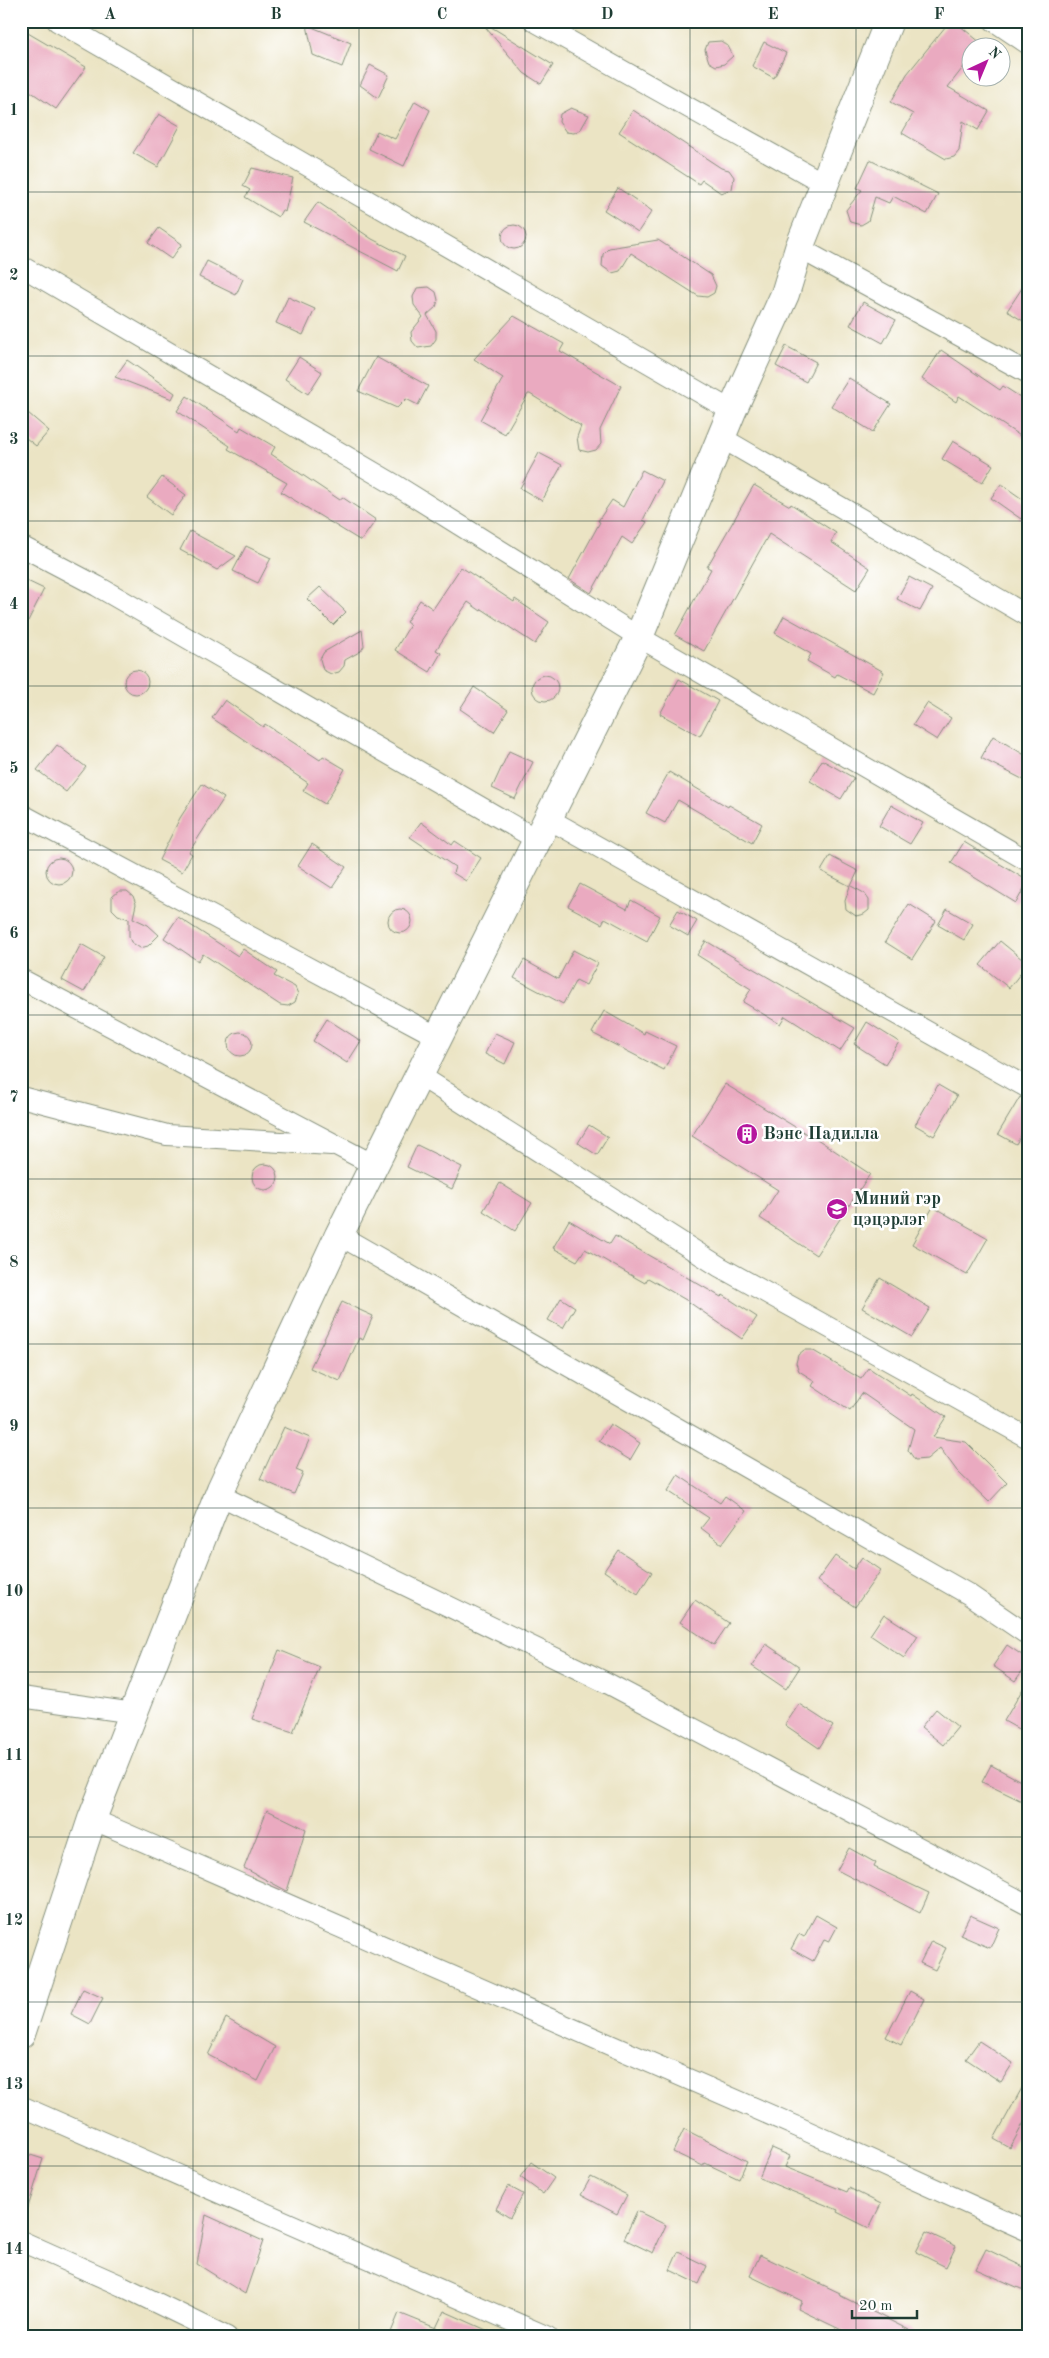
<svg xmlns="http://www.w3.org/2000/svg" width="1049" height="2358" viewBox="0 0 1049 2358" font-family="'Old Standard TT',serif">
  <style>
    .building { fill: #eaaac0 }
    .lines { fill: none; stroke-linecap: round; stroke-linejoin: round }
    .street-casing { stroke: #85907c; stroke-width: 22 }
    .secondary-casing { stroke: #85907c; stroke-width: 30 }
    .street { stroke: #fff; stroke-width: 20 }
    .secondary { stroke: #fff; stroke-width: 28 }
    .grid { fill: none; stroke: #1f3d34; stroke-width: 1; stroke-opacity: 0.55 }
    .labels { text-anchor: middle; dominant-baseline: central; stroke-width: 5; stroke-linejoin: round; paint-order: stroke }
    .poi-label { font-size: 18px; font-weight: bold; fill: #1f3d34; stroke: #fff; text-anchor: start }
    .neatline { fill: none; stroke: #1f3d34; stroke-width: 2 }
    .grid-label { font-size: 16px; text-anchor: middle; font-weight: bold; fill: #1f3d34 }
  </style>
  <rect width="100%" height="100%" fill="#fff"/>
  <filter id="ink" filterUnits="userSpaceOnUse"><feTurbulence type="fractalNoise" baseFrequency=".02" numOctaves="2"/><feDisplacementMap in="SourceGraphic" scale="10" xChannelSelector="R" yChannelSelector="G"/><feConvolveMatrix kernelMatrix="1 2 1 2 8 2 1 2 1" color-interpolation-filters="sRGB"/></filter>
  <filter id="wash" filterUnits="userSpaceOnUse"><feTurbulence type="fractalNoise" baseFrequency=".0096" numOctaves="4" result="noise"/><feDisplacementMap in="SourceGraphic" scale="20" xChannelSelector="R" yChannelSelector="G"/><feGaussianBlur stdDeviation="1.12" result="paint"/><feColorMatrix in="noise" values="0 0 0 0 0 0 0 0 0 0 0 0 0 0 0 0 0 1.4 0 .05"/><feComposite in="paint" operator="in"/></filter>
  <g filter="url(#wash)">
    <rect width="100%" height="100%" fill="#ebe4c4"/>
    <g id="blocks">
      <g class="building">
        <path d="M 950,21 L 954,21 L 981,43 L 978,48 L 972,48 L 972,56 L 948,87 L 989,111 L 978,130 L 963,121 L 959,151 L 954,157 L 946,159 L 902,133 L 913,114 L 891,102 L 907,74 Z"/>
        <path d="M 307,25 L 351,43 L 342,67 L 313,55 Z"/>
        <path d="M 488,25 L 553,65 L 541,84 L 524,73 L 486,28 Z"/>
        <path d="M 21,29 L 86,67 L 56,109 L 21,85 Z"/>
        <path d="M 721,41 L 728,46 L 733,56 L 724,64 L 716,66 L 709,62 L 705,50 L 708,42 Z"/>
        <path d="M 764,42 L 786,53 L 774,78 L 752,66 Z"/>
        <path d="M 370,65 L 389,75 L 378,98 L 360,85 Z"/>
        <path d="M 415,101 L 430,110 L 404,166 L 369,149 L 377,131 L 395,139 Z"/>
        <path d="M 571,108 L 589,115 L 581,129 L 574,133 L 566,132 L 559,122 L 560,114 Z"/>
        <path d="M 633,110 L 721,168 L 729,170 L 734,177 L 732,189 L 721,193 L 702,180 L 699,184 L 619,132 Z"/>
        <path d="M 159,114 L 180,126 L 158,167 L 133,153 Z"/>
        <path d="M 870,160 L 938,194 L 927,214 L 893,196 L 889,203 L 875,197 L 868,221 L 861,225 L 850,222 L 846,210 L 862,190 L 857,188 Z"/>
        <path d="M 252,168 L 293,178 L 285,212 L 282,210 L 278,217 L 245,197 L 250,190 L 243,186 Z"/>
        <path d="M 618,188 L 652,211 L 638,232 L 604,210 Z"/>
        <path d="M 318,202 L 372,239 L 405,256 L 398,271 L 304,222 Z"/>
        <circle cx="514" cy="237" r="12"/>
        <path d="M 159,228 L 182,244 L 171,259 L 148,243 Z"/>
        <path d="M 658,240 L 711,275 L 716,286 L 714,293 L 707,297 L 698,296 L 631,253 L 620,271 L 612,273 L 602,266 L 603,254 L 609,248 Z"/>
        <path d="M 207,261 L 243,279 L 236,295 L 199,277 Z"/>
        <path d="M 1028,279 L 1028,324 L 1007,311 Z"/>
        <path d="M 429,287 L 436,292 L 438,300 L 436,307 L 427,315 L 436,331 L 436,339 L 431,346 L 418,348 L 412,341 L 411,332 L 423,317 L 414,305 L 413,297 L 417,288 Z"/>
        <path d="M 288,297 L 315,309 L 303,335 L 276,323 Z"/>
        <path d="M 863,302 L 896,320 L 883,343 L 850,325 Z"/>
        <path d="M 514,316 L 564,344 L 560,351 L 621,386 L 600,430 L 601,444 L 596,450 L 588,452 L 579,450 L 577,437 L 581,426 L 530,394 L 528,394 L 505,434 L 480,420 L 503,378 L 474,359 Z"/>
        <path d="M 786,346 L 816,362 L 806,382 L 776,366 Z"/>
        <path d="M 941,350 L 1000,390 L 1003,386 L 1028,402 L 1028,441 L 959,396 L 956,402 L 922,379 Z"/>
        <path d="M 299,357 L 322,372 L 308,394 L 285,379 Z"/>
        <path d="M 376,357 L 428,386 L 418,405 L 406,399 L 397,408 L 358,391 Z"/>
        <path d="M 127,360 L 175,393 L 172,399 L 115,377 Z"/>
        <path d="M 849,378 L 891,404 L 873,432 L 831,406 Z"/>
        <path d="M 187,396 L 239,431 L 241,427 L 275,447 L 271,454 L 340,500 L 342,497 L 376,520 L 361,541 L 281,492 L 287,483 L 228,449 L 230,446 L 177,411 Z"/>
        <path d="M 21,407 L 49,431 L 36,446 L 21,434 Z"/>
        <path d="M 953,441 L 993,465 L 982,483 L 942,459 Z"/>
        <path d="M 539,453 L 562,465 L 542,501 L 520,488 Z"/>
        <path d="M 642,470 L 663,481 L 643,520 L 647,522 L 632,544 L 622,537 L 591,593 L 569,579 L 600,522 L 598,521 L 612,500 L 623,507 Z"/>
        <path d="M 162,477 L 186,495 L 171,515 L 147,497 Z"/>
        <path d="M 1001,484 L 1028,503 L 1028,510 L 1021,519 L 991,498 Z"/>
        <path d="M 754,485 L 790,506 L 791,504 L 836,533 L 831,542 L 870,568 L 856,590 L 769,534 L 704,651 L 675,635 L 711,569 L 707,567 Z"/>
        <path d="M 190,531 L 236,556 L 217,570 L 180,550 Z"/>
        <path d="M 246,546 L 271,558 L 258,583 L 233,571 Z"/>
        <path d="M 461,567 L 514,602 L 515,599 L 549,622 L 535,644 L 482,609 L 481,611 L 468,602 L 436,650 L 441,653 L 430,672 L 395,650 L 410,625 L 406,622 L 420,600 L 433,609 Z"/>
        <path d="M 909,577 L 932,589 L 920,611 L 897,599 Z"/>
        <path d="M 21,578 L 44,589 L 21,635 Z"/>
        <path d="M 320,587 L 346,612 L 333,625 L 307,599 Z"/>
        <path d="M 784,616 L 884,672 L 873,693 L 837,674 L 835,677 L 807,661 L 811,654 L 775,633 Z"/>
        <path d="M 362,630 L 364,646 L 361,651 L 345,660 L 344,666 L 339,672 L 331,674 L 323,670 L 320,659 L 324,652 Z"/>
        <circle cx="136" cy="682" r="12"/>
        <circle cx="545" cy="688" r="13"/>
        <path d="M 679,679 L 718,701 L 700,736 L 660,714 Z"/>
        <path d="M 474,687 L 508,710 L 494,732 L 460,709 Z"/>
        <path d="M 225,700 L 263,727 L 265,724 L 320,760 L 323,756 L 345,769 L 325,804 L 303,791 L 308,783 L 212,718 Z"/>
        <path d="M 927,703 L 951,718 L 937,740 L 913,725 Z"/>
        <path d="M 993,736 L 1028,757 L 1028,782 L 981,758 Z"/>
        <path d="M 57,745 L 86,767 L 66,792 L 37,770 Z"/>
        <path d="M 509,751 L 533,762 L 515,799 L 492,788 Z"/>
        <path d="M 822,760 L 854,778 L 841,799 L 810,781 Z"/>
        <path d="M 669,772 L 728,807 L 729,805 L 762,824 L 752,843 L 678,800 L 665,823 L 646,813 Z"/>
        <path d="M 202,784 L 224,798 L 189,852 L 192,854 L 182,872 L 159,860 L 180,818 Z"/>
        <path d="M 891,805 L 923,823 L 910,844 L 879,826 Z"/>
        <path d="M 421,822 L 452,845 L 455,841 L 481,858 L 466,881 L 453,873 L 455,867 L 410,837 Z"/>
        <path d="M 964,842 L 1028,881 L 1016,903 L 951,863 Z"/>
        <path d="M 312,844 L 346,867 L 332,888 L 298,866 Z"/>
        <path d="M 830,856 L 858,871 L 851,886 L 864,893 L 869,900 L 869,910 L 864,914 L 856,916 L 846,909 L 845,901 L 850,886 L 821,871 Z"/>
        <circle cx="59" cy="871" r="13"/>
        <path d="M 580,884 L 627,909 L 631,900 L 660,916 L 647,941 L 605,918 L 602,924 L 568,906 Z"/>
        <path d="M 119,891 L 127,891 L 133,896 L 136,904 L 133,918 L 148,925 L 159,935 L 148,946 L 140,948 L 131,942 L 129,937 L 129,919 L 118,915 L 112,909 L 112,897 Z"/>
        <path d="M 909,904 L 936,921 L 912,959 L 885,942 Z"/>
        <circle cx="400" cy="921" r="12"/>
        <path d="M 947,909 L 973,924 L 964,940 L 938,925 Z"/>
        <path d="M 678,910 L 697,921 L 688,936 L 669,925 Z"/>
        <path d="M 178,917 L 238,956 L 243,949 L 277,972 L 274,976 L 295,987 L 298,994 L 295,1002 L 288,1006 L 280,1005 L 203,954 L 198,961 L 164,938 Z"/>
        <path d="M 706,941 L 855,1028 L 840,1051 L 785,1016 L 780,1024 L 743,1002 L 751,989 L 697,955 Z"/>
        <path d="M 1000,941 L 1028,964 L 1009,988 L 980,965 Z"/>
        <path d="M 81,944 L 104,957 L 84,992 L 62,980 Z"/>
        <path d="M 573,950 L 598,963 L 586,985 L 576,980 L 563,1004 L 514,978 L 524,960 L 558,979 Z"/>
        <path d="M 604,1011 L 644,1034 L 645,1031 L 676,1046 L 664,1070 L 592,1033 Z"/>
        <path d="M 327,1019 L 361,1041 L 347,1063 L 313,1041 Z"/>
        <path d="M 867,1022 L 899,1042 L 885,1064 L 854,1044 Z"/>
        <circle cx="240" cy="1044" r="12"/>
        <path d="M 495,1033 L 515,1042 L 505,1064 L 485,1054 Z"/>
        <path d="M 725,1084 L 813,1138 L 814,1137 L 870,1174 L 816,1255 L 760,1218 L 778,1190 L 692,1136 Z"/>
        <path d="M 938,1085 L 957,1096 L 934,1136 L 915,1125 Z"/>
        <path d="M 1020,1097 L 1028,1100 L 1028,1123 L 1016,1144 L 998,1134 Z"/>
        <path d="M 589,1125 L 608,1137 L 597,1155 L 578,1143 Z"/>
        <path d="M 417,1145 L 462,1167 L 452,1189 L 407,1167 Z"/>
        <circle cx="265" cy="1177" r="13"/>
        <path d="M 500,1183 L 532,1203 L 515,1231 L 483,1211 Z"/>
        <path d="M 933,1207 L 988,1238 L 967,1275 L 912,1244 Z"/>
        <path d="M 569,1220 L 610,1244 L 615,1236 L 721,1297 L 723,1295 L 757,1317 L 742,1339 L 686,1300 L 648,1278 L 645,1283 L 585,1249 L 577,1261 L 553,1248 Z"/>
        <path d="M 880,1278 L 930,1308 L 912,1337 L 862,1308 Z"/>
        <path d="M 561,1298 L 575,1307 L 563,1328 L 548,1320 Z"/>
        <path d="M 342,1302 L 373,1316 L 363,1340 L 359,1338 L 340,1381 L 310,1368 Z"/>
        <path d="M 804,1350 L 812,1350 L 861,1379 L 869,1368 L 911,1396 L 912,1394 L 946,1417 L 933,1437 L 966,1442 L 1007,1483 L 989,1502 L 957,1471 L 940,1448 L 927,1459 L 915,1460 L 908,1450 L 914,1429 L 862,1393 L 850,1411 L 812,1386 L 815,1381 L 799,1371 L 796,1363 L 798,1355 Z"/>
        <path d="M 610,1424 L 640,1443 L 630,1460 L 599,1441 Z"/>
        <path d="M 284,1427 L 310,1438 L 296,1470 L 303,1473 L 294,1494 L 260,1479 Z"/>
        <path d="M 678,1475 L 720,1503 L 725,1496 L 746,1511 L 722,1544 L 701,1528 L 709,1518 L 668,1491 Z"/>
        <path d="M 618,1550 L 652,1572 L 638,1594 L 604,1571 Z"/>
        <path d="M 835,1556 L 854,1569 L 862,1557 L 881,1570 L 855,1607 L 817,1581 Z"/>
        <path d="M 695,1600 L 729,1623 L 714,1645 L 680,1622 Z"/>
        <path d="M 884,1614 L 918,1636 L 904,1658 L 870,1635 Z"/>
        <path d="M 766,1644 L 800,1667 L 786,1689 L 752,1666 Z"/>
        <path d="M 1007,1645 L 1028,1659 L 1028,1663 L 1015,1681 L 993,1666 Z"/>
        <path d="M 279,1650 L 320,1667 L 293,1732 L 252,1719 Z"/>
        <path d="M 1028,1680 L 1028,1721 L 1022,1731 L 1004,1721 Z"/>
        <path d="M 799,1704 L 833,1726 L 819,1748 L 785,1725 Z"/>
        <path d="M 936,1709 L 958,1727 L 943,1745 L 921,1727 Z"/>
        <path d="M 991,1765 L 1028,1785 L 1028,1804 L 982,1782 Z"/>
        <path d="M 267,1810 L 306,1829 L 287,1891 L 244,1868 Z"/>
        <path d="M 849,1848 L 876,1863 L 874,1867 L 929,1893 L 920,1913 L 837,1870 Z"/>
        <path d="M 816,1915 L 837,1927 L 829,1942 L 824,1940 L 813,1961 L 791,1949 L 799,1934 L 804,1937 Z"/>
        <path d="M 970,1915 L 999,1928 L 990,1948 L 960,1935 Z"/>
        <path d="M 931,1941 L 946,1948 L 935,1970 L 920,1963 Z"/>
        <path d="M 83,1989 L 103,1998 L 90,2024 L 71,2014 Z"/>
        <path d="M 910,1991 L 924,1999 L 901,2045 L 886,2037 Z"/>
        <path d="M 226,2018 L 275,2047 L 258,2081 L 208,2055 Z"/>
        <path d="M 979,2041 L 1013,2063 L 1001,2082 L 966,2059 Z"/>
        <path d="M 1028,2077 L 1028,2115 L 1010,2148 L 994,2139 Z"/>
        <path d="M 684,2129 L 747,2161 L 739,2179 L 705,2163 L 703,2166 L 673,2152 Z"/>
        <path d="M 772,2148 L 790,2156 L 785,2167 L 847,2192 L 849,2188 L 881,2204 L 869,2228 L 837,2212 L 838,2210 L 759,2178 Z"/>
        <path d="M 21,2152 L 43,2159 L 25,2217 L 21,2216 Z"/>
        <path d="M 531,2162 L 554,2178 L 543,2194 L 520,2177 Z"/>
        <path d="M 591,2177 L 627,2195 L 617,2214 L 581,2195 Z"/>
        <path d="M 508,2186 L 523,2194 L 510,2218 L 496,2209 Z"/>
        <path d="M 637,2211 L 666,2225 L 653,2253 L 624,2239 Z"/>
        <path d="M 206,2215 L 263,2241 L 245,2294 L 197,2264 Z"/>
        <path d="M 926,2232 L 956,2246 L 946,2267 L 916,2252 Z"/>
        <path d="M 986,2249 L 1028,2269 L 1028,2292 L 976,2269 Z"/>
        <path d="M 678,2252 L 707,2266 L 699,2284 L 670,2270 Z"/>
        <path d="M 760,2255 L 840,2293 L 839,2295 L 923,2337 L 856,2337 L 798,2309 L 802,2301 L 750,2276 Z"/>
        <path d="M 444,2311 L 502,2337 L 389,2337 L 399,2313 L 436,2328 Z"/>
      </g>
    </g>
  </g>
  <g filter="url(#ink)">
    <use href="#blocks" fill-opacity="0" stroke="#85907c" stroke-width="1"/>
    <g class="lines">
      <g class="street-casing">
        <g id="street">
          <path d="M 57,21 L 732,411"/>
          <path d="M 534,21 L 825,184"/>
          <path d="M 994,21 L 1028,44"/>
          <path d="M 799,248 L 1028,373"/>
          <path d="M 21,266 L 397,486 L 639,637 L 1028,861"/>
          <path d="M 722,438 L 1028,616"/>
          <path d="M 21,546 L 97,586 L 536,839"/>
          <path d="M 21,814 L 438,1037"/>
          <path d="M 547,818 L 1028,1088"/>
          <path d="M 21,979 L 374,1165"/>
          <path d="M 419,1075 L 720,1267 L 1028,1438"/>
          <path d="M 21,1097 L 167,1135 L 331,1145"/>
          <path d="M 339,1235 L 968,1594 L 1028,1635"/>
          <path d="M 219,1495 L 609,1684 L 1028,1905"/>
          <path d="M 21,1697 L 134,1713"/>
          <path d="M 92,1819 L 798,2127 L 1028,2231"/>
          <path d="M 21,2106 L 548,2337"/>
          <path d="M 21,2241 L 122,2286 L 227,2337"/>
        </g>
      </g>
      <g class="secondary-casing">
        <path id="secondary" d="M 21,2034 L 92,1819 L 221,1489 L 339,1235 L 639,637 L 732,411 L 785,294 L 799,248 L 889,21"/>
      </g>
      <use href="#street" class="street"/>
      <use href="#secondary" class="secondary"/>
    </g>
  </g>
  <path class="grid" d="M 193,21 L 193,2337M 359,21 L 359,2337M 525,21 L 525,2337M 690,21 L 690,2337M 856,21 L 856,2337M 21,192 L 1028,192M 21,356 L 1028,356M 21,521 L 1028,521M 21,686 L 1028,686M 21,850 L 1028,850M 21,1015 L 1028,1015M 21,1179 L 1028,1179M 21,1344 L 1028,1344M 21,1508 L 1028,1508M 21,1672 L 1028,1672M 21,1837 L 1028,1837M 21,2002 L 1028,2002M 21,2166 L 1028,2166"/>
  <defs>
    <g id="building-disc" transform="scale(1.125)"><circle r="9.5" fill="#b5179e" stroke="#fff"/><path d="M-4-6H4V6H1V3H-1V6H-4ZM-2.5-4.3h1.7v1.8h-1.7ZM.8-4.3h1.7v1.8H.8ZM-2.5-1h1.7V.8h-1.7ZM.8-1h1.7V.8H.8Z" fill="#fff"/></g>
    <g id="school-disc" transform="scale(1.125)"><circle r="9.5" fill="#b5179e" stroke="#fff"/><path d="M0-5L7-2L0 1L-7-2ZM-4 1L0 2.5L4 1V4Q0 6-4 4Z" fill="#fff"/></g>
  </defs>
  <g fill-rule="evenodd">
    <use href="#building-disc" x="747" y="1134"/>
    <use href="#school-disc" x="837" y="1209"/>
  </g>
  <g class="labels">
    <g class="poi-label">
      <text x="763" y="1134">Вэнс Падилла</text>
      <text x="853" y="1199">Миний гэр<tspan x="853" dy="21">цэцэрлэг</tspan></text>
    </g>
  </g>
  <rect width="1049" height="2358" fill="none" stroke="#fff" stroke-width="55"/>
  <g transform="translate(986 62) rotate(44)"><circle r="24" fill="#ffffff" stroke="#a5b1ae"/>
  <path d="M0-4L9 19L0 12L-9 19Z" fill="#b5179e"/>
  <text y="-8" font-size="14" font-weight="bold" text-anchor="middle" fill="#1f3d34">N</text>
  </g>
  <path d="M852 2310v8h65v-8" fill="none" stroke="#1f3d34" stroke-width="2.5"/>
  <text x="859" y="2310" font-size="15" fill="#1f3d34" stroke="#ffffff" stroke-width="4" paint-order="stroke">20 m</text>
  <rect x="28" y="28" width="994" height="2302" class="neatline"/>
  <g class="grid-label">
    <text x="110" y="19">A</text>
    <text x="276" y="19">B</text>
    <text x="442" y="19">C</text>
    <text x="607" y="19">D</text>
    <text x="773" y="19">E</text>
    <text x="939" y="19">F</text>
    <text x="14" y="115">1</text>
    <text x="14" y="280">2</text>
    <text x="14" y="444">3</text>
    <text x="14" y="609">4</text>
    <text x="14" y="773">5</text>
    <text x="14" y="938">6</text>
    <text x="14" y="1102">7</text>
    <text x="14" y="1267">8</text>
    <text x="14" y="1431">9</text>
    <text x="14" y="1596">10</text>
    <text x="14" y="1760">11</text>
    <text x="14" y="1925">12</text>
    <text x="14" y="2089">13</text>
    <text x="14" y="2254">14</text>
  </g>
</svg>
